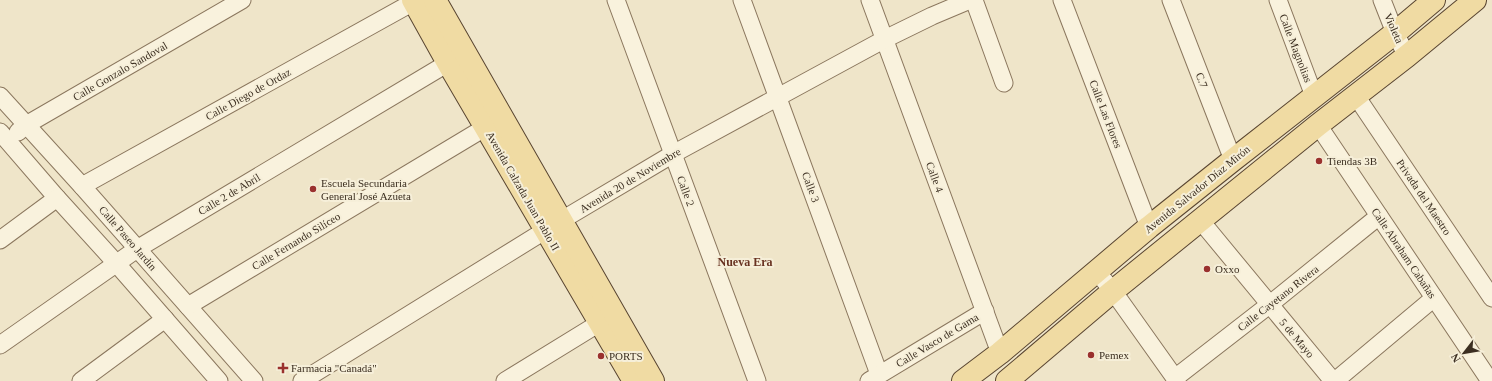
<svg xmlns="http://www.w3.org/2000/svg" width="1492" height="381" viewBox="0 0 1492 381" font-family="'Times New Roman',serif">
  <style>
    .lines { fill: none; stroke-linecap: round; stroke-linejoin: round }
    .minor-casing { stroke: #8b775e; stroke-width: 19 }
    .major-casing { stroke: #594531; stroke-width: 24 }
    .minor { stroke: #f9f2dd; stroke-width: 17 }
    .major { stroke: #f0dba3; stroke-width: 22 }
    .poi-dot { fill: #9a312e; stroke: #f6efd9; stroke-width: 1.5 }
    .labels { text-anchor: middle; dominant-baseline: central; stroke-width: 4; stroke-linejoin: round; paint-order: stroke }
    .street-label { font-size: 11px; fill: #3c2f21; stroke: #f6efd9 }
    .poi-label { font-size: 11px; fill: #3c2f21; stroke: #f6efd9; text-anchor: start }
    .neighbourhood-label { font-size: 12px; font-weight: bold; fill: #683221; stroke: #f6efd9 }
  </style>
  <rect width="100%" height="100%" fill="#efe5c9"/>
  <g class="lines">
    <g class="minor-casing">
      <g id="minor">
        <path d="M 616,0 L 757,381"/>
        <path d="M 742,0 L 879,374"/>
        <path d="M 870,0 L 1000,353"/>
        <path d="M 974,0 L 1004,83"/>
        <path d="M 1062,0 L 1149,227"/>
        <path d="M 1171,0 L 1233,160"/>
        <path d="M 1278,0 L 1314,96"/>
        <path d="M 1382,0 L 1395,33 L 1407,56"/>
        <path d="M 0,96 L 82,186 L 254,381"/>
        <path d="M 1356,96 L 1492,298"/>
        <path d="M 1318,125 L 1490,381"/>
        <path d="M 0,132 L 57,198 L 116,263 L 219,381"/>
        <path d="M 18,132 L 26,125 L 242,0"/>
        <path d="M 82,186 L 417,0"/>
        <path d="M 1200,220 L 1333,381"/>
        <path d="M 0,240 L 57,198"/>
        <path d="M 1097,272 L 1113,291 L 1177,381"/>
        <path d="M 188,306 L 486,127"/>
        <path d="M 0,345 L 137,249 L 458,57"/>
        <path d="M 1175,378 L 1269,305 L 1379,216"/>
        <path d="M 81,381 L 165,319"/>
        <path d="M 302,381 L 562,220 L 673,154 L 885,39 L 932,16 L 970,0"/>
        <path d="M 505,381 L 601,322"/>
        <path d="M 869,381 L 985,311"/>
        <path d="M 1335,381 L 1434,298"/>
      </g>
    </g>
    <g class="major-casing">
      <g id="major">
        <path d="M 413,0 L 448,63 L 634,381"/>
        <path d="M 435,0 L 653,381"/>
        <path d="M 963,381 L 1000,353 L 1149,227 L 1233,160 L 1395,33 L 1434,0"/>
        <path d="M 1007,381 L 1113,291 L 1318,125 L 1407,56 L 1475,0"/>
      </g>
    </g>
    <use href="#minor" class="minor"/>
    <use href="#major" class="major"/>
  </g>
  <g class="poi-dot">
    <circle cx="1319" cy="161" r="4"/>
    <circle cx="313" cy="189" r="4"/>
    <circle cx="1207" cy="269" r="4"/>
    <circle cx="1091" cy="355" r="4"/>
    <circle cx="601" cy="356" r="4"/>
    <path d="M281 362h4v4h4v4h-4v4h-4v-4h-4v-4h4z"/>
  </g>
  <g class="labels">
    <g class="street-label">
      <text transform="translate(1394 28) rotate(66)">Violeta</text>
      <text transform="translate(1296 48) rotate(69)">Calle Magnolias</text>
      <text transform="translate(120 71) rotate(-30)">Calle Gonzalo Sandoval</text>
      <text transform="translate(1202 80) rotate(69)">C.7</text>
      <text transform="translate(248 94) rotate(-29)">Calle Diego de Ordaz</text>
      <text transform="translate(1106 114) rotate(69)">Calle Las Flores</text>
      <text transform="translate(935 177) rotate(70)">Calle 4</text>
      <text transform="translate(630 180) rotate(-31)">Avenida 20 de Noviembre</text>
      <text transform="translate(811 187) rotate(70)">Calle 3</text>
      <text transform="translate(1197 189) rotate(-39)">Avenida Salvador Díaz Mirón</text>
      <text transform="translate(523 191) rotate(60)">Avenida Calzada Juan Pablo II</text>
      <text transform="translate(686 191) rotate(70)">Calle 2</text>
      <text transform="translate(229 194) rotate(-31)">Calle 2 de Abril</text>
      <text transform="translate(1424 197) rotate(56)">Privada del Maestro</text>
      <text transform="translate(128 238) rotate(49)">Calle Paseo Jardín</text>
      <text transform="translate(296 241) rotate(-31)">Calle Fernando Silíceo</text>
      <text transform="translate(1404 253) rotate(56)">Calle Abraham Cabañas</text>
      <text transform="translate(1278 298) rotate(-38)">Calle Cayetano Rivera</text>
      <text transform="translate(1297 338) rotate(50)">5 de Mayo</text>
      <text transform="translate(937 340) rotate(-31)">Calle Vasco de Gama</text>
    </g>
    <g class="poi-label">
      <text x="1327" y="161">Tiendas 3B</text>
      <text x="321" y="183">Escuela Secundaria<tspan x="321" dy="13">General José Azueta</tspan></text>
      <text x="1215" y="269">Oxxo</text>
      <text x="1099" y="355">Pemex</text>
      <text x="609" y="356">PORTS</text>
      <text x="291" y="368">Farmacia "Canadá"</text>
    </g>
    <g class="neighbourhood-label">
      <text x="745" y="262">Nueva Era</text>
    </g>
  </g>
  <g transform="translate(1464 353) rotate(239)" stroke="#f6efd9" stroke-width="3" paint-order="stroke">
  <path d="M0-3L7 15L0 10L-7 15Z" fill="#3c2f21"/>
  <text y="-6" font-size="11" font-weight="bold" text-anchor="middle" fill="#3c2f21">N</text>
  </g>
</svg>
